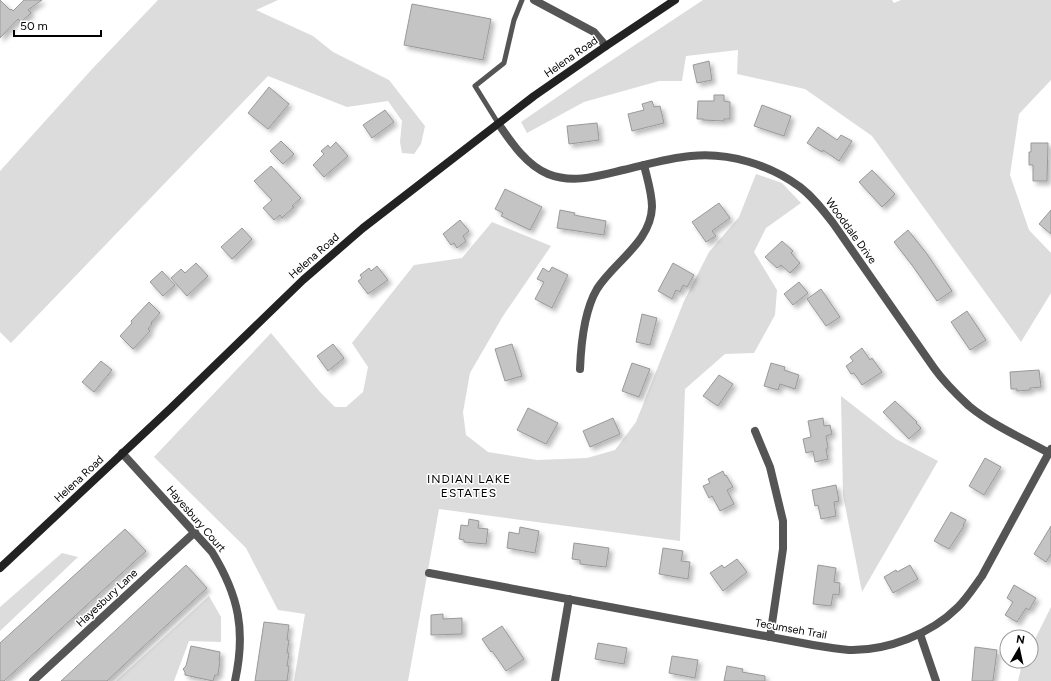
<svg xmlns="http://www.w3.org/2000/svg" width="1051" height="681" viewBox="0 0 1051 681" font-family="Figtree,sans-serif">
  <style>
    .green { fill: #dcdcdc }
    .building { fill: #c4c4c4; stroke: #999; filter: url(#shadow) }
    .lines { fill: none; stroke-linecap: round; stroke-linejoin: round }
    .lane { stroke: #555; stroke-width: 5 }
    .street { stroke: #555; stroke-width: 8 }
    .secondary { stroke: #222; stroke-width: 8 }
    .labels { text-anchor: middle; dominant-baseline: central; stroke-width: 3; stroke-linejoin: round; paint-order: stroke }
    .street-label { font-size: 11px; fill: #000; stroke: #fff }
    .neighbourhood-label { font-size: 12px; letter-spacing: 1px; fill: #000; stroke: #fff }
  </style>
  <defs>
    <filter id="shadow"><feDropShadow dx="3.5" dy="3.5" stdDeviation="2" flood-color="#0004"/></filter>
  </defs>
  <rect width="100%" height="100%" fill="#fff"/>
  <g class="green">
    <path d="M 158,0 L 278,0 L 256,10 L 313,36 L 333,52 L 389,80 L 425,126 L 421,144 L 414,154 L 402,153 L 400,142 L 402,121 L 388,101 L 347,107 L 268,76 L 11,343 L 0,332 L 0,171 L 93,68 Z"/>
    <path d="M 703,0 L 892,0 L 894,3 L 901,0 L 1051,0 L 1051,80 L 1019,114 L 1010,175 L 1029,230 L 1051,253 L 1051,293 L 1021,342 L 872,136 L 805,89 L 737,74 L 738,50 L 686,56 L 682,81 L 659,81 L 584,102 L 527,133 L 521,122 L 585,78 Z"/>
    <path d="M 756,174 L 782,183 L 801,203 L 766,228 L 754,252 L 777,290 L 775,315 L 754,353 L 725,354 L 685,389 L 680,541 L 439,509 L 408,681 L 294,681 L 305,614 L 278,610 L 246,548 L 154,457 L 271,333 L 320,392 L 335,407 L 346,407 L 363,392 L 368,367 L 352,343 L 414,265 L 462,258 L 492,222 L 551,246 L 503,316 L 470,373 L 463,412 L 466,435 L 488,452 L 537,460 L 587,458 L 615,450 L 636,422 L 684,301 L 709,252 L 739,217 Z"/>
    <path d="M 841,396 L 896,439 L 938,461 L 862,592 L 843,495 Z"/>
    <path d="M 62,553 L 78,557 L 0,631 L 0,607 Z"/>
    <path d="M 209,596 L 221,617 L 221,642 L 189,641 L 174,681 L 116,681 Z"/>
    <path d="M 1051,607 L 1051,681 L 1018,681 L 1021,668 L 1024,661 L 1031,661 L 1031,647 Z"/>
  </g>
  <g class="building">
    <path d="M 0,0 L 10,10 L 11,9 L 13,11 L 24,0 L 42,0 L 28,10 L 31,13 L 21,22 L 18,19 L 0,38 Z"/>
    <path d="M 412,4 L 491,19 L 483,60 L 404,45 Z"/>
    <path d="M 709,61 L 712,80 L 697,83 L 693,65 Z"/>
    <path d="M 269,87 L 289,104 L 268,129 L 248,113 Z"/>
    <path d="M 714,95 L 724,95 L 724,101 L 730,102 L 730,119 L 724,119 L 724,121 L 703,120 L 703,119 L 697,119 L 698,101 L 714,101 Z"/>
    <path d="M 652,101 L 654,107 L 660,106 L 664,123 L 632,131 L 628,114 L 644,110 L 642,104 Z"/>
    <path d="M 762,105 L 791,116 L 784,136 L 754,126 Z"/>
    <path d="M 385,110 L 394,122 L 372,138 L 363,125 Z"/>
    <path d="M 597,123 L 599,140 L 569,144 L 567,126 Z"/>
    <path d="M 818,127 L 837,140 L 841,135 L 852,141 L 839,161 L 823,150 L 822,152 L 807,143 Z"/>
    <path d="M 281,141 L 294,154 L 283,164 L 270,151 Z"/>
    <path d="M 336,142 L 348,156 L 324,177 L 313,165 L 324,154 L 321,151 L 328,145 L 330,148 Z"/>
    <path d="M 1031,143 L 1048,143 L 1047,181 L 1033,181 L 1033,165 L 1029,165 L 1029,152 L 1031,152 Z"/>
    <path d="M 271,166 L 301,198 L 292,206 L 294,207 L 285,215 L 282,218 L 280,215 L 274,220 L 263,208 L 272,200 L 254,181 Z"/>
    <path d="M 872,170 L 895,194 L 882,207 L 859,182 Z"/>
    <path d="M 505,189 L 542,207 L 530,230 L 501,216 L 503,213 L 495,209 Z"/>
    <path d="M 719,203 L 730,218 L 712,231 L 716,236 L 706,242 L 692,222 Z"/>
    <path d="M 560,210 L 575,213 L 574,215 L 606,221 L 604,235 L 557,228 Z"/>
    <path d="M 1051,210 L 1051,234 L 1039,224 Z"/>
    <path d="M 460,220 L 469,231 L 463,236 L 466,241 L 457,248 L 454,243 L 451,245 L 443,234 Z"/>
    <path d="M 242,228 L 252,239 L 232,259 L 221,247 Z"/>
    <path d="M 908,230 L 927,254 L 952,291 L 937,301 L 912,265 L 894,242 Z"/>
    <path d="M 782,241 L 793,251 L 791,253 L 800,263 L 790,273 L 781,265 L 777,268 L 765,257 Z"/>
    <path d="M 196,263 L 208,276 L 187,296 L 171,278 L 181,269 L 185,273 Z"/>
    <path d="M 673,263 L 694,275 L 687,287 L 683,285 L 680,292 L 676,290 L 672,299 L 658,291 Z"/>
    <path d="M 377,266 L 388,280 L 368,294 L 358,281 L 362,278 L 360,275 L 369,268 L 371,271 Z"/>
    <path d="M 552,267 L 568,275 L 552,308 L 535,299 L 544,282 L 537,279 L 543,268 L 549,272 Z"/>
    <path d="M 162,271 L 175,285 L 163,296 L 150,282 Z"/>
    <path d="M 799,282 L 808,293 L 793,305 L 784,294 Z"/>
    <path d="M 821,289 L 840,317 L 826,326 L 807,299 Z"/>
    <path d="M 149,302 L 160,313 L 151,323 L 152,324 L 148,329 L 150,331 L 133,349 L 120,336 L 132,323 L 131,321 Z"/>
    <path d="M 967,311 L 986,340 L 970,350 L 951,322 Z"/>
    <path d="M 642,314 L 657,318 L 650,345 L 636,342 Z"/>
    <path d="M 333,344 L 344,358 L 328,371 L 317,356 Z"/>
    <path d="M 512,344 L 522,376 L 505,381 L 495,349 Z"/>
    <path d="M 862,348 L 870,360 L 872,358 L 882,372 L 862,385 L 854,373 L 851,374 L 846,366 L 853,361 L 850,357 Z"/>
    <path d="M 101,361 L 112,370 L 94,392 L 82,382 Z"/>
    <path d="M 632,363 L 650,369 L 639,397 L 622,391 Z"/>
    <path d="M 771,363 L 785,367 L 784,370 L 799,375 L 795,389 L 780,384 L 778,390 L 764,386 Z"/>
    <path d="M 1039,370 L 1041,387 L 1030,388 L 1030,390 L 1017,391 L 1017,389 L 1011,389 L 1010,372 Z"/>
    <path d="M 719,375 L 733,384 L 718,406 L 703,396 Z"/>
    <path d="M 895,401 L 917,422 L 916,423 L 921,428 L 909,439 L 883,412 Z"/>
    <path d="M 528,408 L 558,423 L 546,444 L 517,430 Z"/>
    <path d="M 613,418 L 620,434 L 590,447 L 583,431 Z"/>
    <path d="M 823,418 L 824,426 L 830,425 L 832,434 L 826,436 L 828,448 L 826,449 L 828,459 L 815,462 L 813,451 L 806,453 L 803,439 L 811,437 L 808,421 Z"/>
    <path d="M 985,458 L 1001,467 L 984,495 L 969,486 Z"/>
    <path d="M 723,471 L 725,476 L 726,475 L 733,487 L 727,490 L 734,504 L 720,511 L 712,496 L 709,498 L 703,486 L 710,483 L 708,479 Z"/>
    <path d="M 836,485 L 839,501 L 834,502 L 836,516 L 821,519 L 818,505 L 815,506 L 812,490 Z"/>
    <path d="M 951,512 L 966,520 L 963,525 L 964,526 L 949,549 L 934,541 Z"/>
    <path d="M 469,519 L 479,521 L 478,528 L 488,529 L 486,544 L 464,542 L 464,540 L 459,539 L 461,525 L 468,526 Z"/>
    <path d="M 1051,526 L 1051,554 L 1046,562 L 1034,554 Z"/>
    <path d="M 520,527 L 539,531 L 535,553 L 507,548 L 509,532 L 519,534 Z"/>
    <path d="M 125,529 L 146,551 L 4,681 L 0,681 L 0,643 Z"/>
    <path d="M 574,543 L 609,548 L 606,567 L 580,564 L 580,560 L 572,559 Z"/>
    <path d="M 663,548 L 683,551 L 681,561 L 690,562 L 688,579 L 659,574 Z"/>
    <path d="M 737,559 L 747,572 L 723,591 L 710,573 L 722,565 L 724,568 Z"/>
    <path d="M 186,565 L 207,588 L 143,647 L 107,681 L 61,681 Z"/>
    <path d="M 818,565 L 836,568 L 834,582 L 840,583 L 839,595 L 833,594 L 831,606 L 813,604 Z"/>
    <path d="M 910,565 L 918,579 L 893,593 L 884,577 L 896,570 L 897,572 Z"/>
    <path d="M 1014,585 L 1036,598 L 1029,610 L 1026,608 L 1017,622 L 1005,615 L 1013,602 L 1007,598 Z"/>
    <path d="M 443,614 L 443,619 L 462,618 L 462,634 L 431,635 L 431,615 Z"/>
    <path d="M 264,622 L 289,625 L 287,640 L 289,640 L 287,653 L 289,653 L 287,666 L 289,666 L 287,681 L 255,681 Z"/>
    <path d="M 502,626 L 524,659 L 506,671 L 492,651 L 491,652 L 482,639 Z"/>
    <path d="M 598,643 L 627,648 L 624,664 L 595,659 Z"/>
    <path d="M 191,646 L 220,652 L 219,660 L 220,660 L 218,675 L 215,675 L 213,681 L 185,675 L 185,672 L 183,669 L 186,666 Z"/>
    <path d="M 975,647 L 997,650 L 993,681 L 972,681 Z"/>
    <path d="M 672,656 L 698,660 L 695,678 L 669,673 Z"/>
    <path d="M 727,666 L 743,669 L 742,672 L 765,676 L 765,681 L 724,681 Z"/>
  </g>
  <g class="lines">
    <path class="lane" d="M 498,123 L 475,86 L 504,63 L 514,20 L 522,0"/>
    <g class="street">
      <path d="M 534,0 L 594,32 L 606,46"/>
      <path d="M 498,123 C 511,142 526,165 548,174 C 573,184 598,176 623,170 C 645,165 668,158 691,156 C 729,152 770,165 800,187 C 813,197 823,210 833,223 L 934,368 C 944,382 956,394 969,406 C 992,425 1022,438 1049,453"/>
      <path d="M 580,369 C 581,343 584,311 597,289 C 614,262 651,242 652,207 C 652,193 647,178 644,165"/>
      <path d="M 755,431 L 770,467 L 783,521 L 783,549 L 770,637"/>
      <path d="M 122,453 L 212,552 C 239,596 246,631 235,681"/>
      <path d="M 429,573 L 813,645 C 825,647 837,649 849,650 C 887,651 931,634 958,607 C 967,598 974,587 982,576 L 1051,449"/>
      <path d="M 920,634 L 936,681"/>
      <path d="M 33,681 L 195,532"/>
      <path d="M 555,681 L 569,599"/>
    </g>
    <path class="secondary" d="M 0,568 L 171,408 L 303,280 L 363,228 L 534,96 L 606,46 L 675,0"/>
  </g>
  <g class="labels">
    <g class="street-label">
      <text transform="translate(571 57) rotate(-35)">Helena Road</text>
      <text transform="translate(851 231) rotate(54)">Wooddale Drive</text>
      <text transform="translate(314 256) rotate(-41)">Helena Road</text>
      <text transform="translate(79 479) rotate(-43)">Helena Road</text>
      <text transform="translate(196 519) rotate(49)">Hayesbury Court</text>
      <text transform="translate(107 598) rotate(-43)">Hayesbury Lane</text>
      <text transform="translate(791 629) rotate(10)">Tecumseh Trail</text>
    </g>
    <g class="neighbourhood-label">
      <text x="469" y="479">INDIAN LAKE<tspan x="469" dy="14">ESTATES</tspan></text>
    </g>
  </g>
  <g transform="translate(1019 649) rotate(9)"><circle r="19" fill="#ffffff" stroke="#999999"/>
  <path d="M0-3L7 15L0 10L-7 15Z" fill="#000000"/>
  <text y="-6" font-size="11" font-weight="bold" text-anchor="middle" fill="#000000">N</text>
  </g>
  <path d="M14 30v6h87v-6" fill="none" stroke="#000000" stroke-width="2"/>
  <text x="20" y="30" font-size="12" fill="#000000" stroke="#ffffff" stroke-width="3" paint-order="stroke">50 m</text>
</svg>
